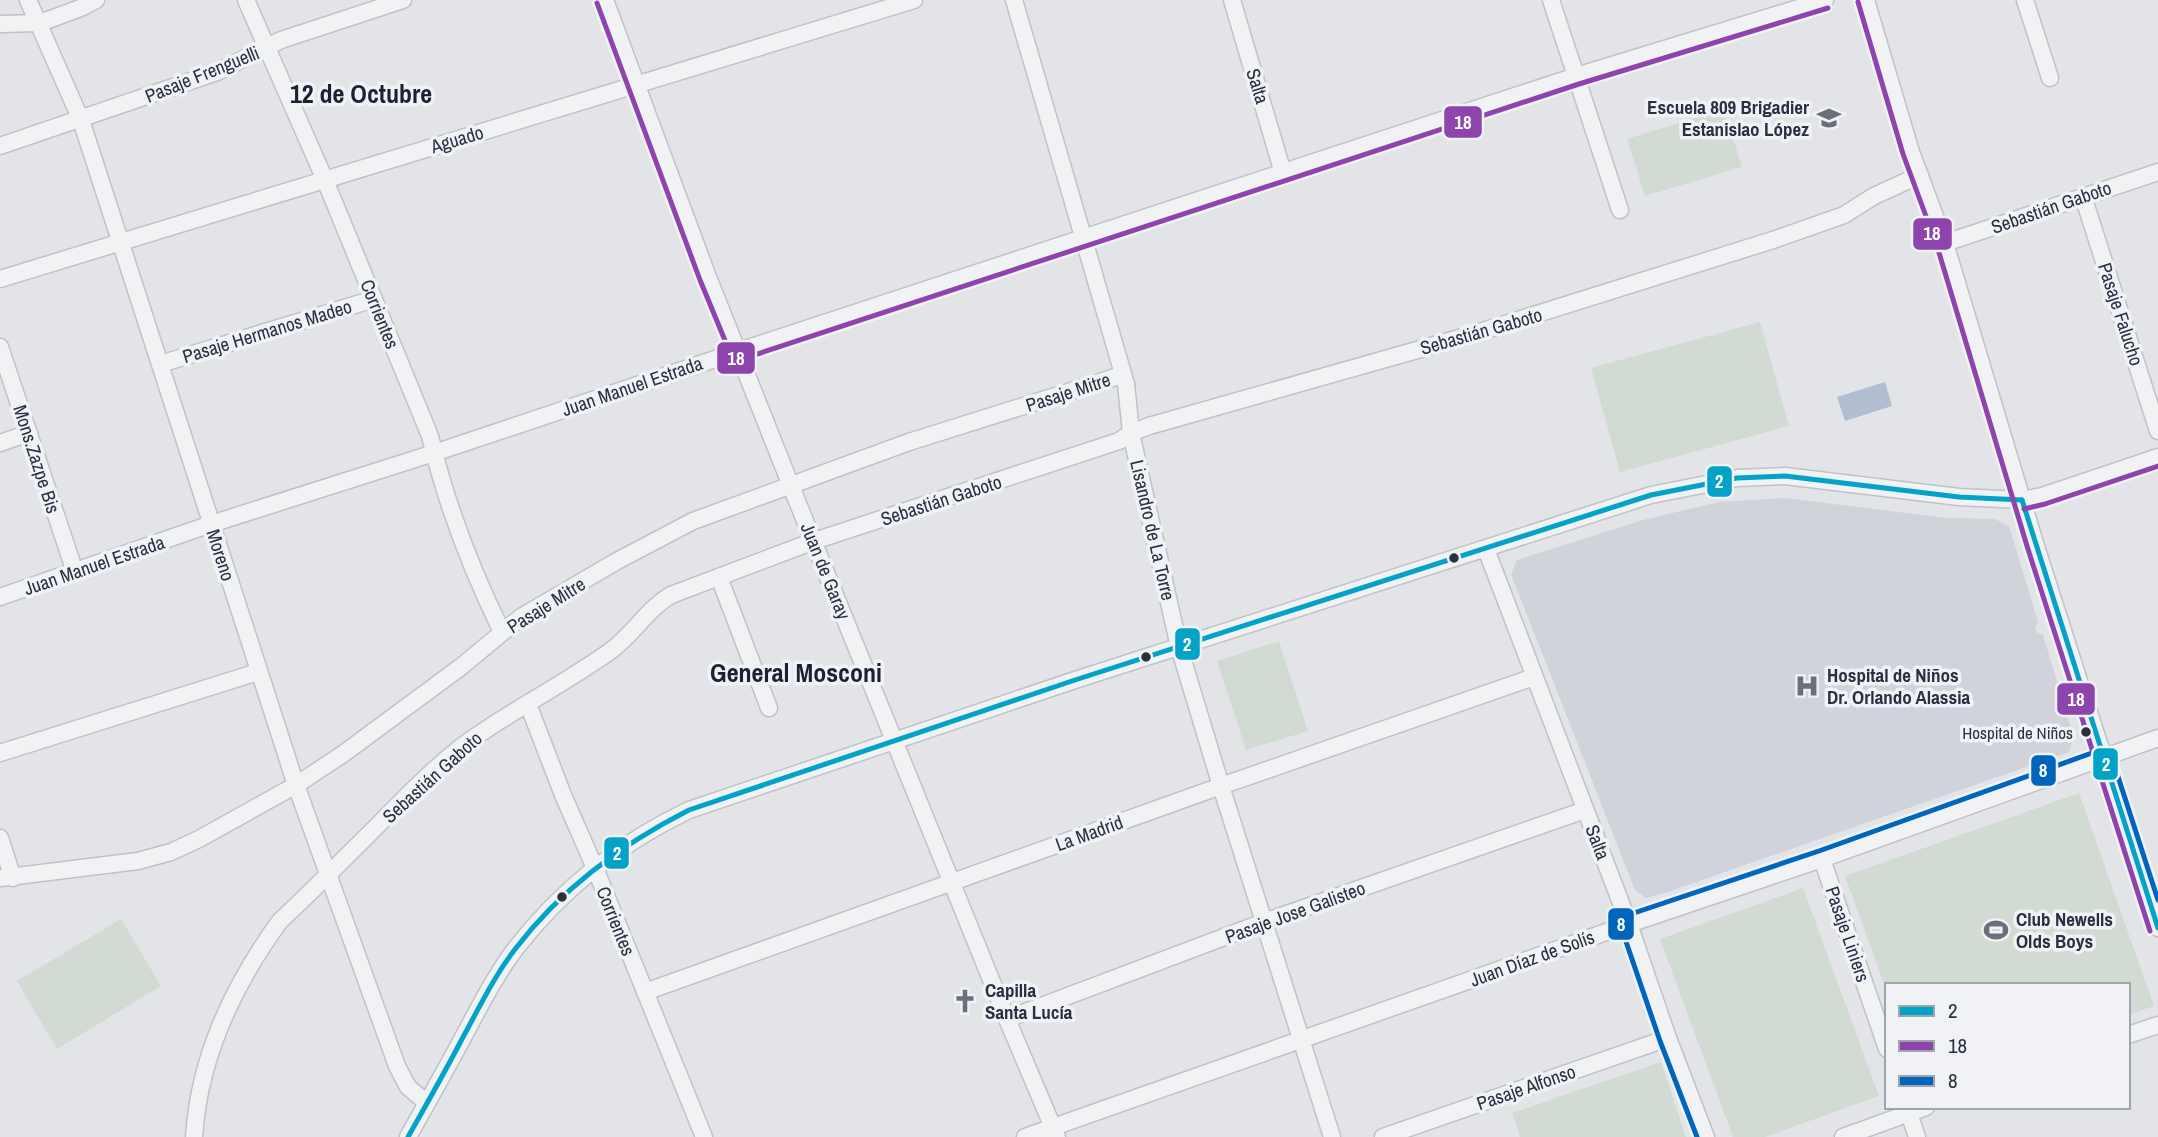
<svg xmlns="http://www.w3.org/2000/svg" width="2158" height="1137" viewBox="0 0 2158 1137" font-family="'Archivo Narrow',sans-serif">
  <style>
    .built { fill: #d0d3da }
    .green { fill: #d2dbd3 }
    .water { fill: #b1bed1 }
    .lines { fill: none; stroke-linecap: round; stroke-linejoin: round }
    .minor-casing { stroke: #c0c2c5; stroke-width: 19 }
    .minor { stroke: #f1f2f4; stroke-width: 16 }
    .bus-1-casing { stroke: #f0f2f6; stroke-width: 10 }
    .bus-2-casing { stroke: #f0f2f6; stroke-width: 10 }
    .bus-3-casing { stroke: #f0f2f6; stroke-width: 10 }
    .bus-1 { stroke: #02a3c7; stroke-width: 5 }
    .bus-2 { stroke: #8e44ad; stroke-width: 5 }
    .bus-3 { stroke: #0065bd; stroke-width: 5 }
    .bus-dot { fill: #293040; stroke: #f0f2f6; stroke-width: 2.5 }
    .labels { text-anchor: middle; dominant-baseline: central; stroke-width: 7; stroke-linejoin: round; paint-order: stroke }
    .bus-label { font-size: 17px; fill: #293040; stroke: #f0f2f6; text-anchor: end }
    .street-label { font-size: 19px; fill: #293040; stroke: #f0f2f6 }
    .poi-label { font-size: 19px; font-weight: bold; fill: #293040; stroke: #f0f2f6; text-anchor: start }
    .district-label { font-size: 26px; font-weight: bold; fill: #1b2131; stroke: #f0f2f6 }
    .line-badge { stroke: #f0f2f6; stroke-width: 2.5 }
    .badge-label { font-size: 19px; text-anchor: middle; font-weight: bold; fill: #fff }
  </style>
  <rect width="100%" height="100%" fill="#e2e4e7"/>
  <path class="built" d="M 1785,498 L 1946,518 L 1995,519 L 2009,526 L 2038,622 L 2035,628 L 2036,632 L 2043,635 L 2074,738 L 2069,752 L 1665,893 L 1646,898 L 1635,890 L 1511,574 L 1517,560 L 1643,520 L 1719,502 Z"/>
  <g class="green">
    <path d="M 1724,109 L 1742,167 L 1645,196 L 1627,139 Z"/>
    <path d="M 1760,322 L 1789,426 L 1620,472 L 1591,368 Z"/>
    <path d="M 1279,641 L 1308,731 L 1246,750 L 1217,661 Z"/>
    <path d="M 2079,793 L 2154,1006 L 2128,1015 L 2128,985 L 1887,985 L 1887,992 L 1845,876 Z"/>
    <path d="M 1803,888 L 1879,1096 L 1765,1137 L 1733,1137 L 1660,939 Z"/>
    <path d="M 121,919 L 161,986 L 57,1049 L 17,981 Z"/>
    <path d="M 1661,1062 L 1686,1137 L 1520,1137 L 1512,1113 Z"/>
  </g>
  <path class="water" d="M 1885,382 L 1892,406 L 1845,421 L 1837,397 Z"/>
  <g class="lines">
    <g class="minor-casing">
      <g id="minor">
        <path d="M 28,0 L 81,120 L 296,785 L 397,1066 L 408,1087 L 427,1103"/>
        <path d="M 246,0 L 325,180 L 430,436 C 446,503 472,571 502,632"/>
        <path d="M 605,0 L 708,277 L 797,501 L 1007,1019 L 1057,1137"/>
        <path d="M 1014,0 L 1126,384 L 1131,433 L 1179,647 L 1221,786 L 1332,1137"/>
        <path d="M 1232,0 L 1283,173"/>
        <path d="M 1551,0 L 1620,210"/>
        <path d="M 1866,0 L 1911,152 L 1945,243 L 2035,543 L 2158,928"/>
        <path d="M 2025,0 L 2050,78"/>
        <path d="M 0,24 L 40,23 L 83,7 L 96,0"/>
        <path d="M 0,146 L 217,72 L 281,40 L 403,0"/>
        <path d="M 2083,196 L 2158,431"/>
        <path d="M 1945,243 L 2158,172"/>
        <path d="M 0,279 L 914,0"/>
        <path d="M 0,347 L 75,572"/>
        <path d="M 160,364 L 374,299"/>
        <path d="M 0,443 L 29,433"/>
        <path d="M 1486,549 L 1629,924 L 1668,1038 L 1706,1137"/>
        <path d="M 719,577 L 769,708"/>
        <path d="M 0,597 L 211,524 L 434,453 L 739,351 L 1576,76 L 1825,0"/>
        <path d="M 528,704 L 563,795 L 595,868 L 704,1137"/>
        <path d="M 0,753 L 258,672"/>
        <path d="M 0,838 L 13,878"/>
        <path d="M 1822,859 L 1887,1049"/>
        <path d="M 0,878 L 138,861 L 171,852 L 199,839 L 296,785 L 343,754 L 462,666 L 521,617 L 617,561 L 693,521 L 909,442 L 1122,375"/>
        <path d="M 645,992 L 1221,786 L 1534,677"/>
        <path d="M 1007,1019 L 1264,922 L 1585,810"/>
        <path d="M 2128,1035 L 2158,1025"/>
        <path d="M 1907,1107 L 1917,1137"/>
        <path d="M 194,1137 C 199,1058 234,984 280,921 C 310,893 339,864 368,835 C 398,805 427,774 461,747 C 508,712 561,686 609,652 C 633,635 647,609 671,595 L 814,541 L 1119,441 L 1131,433 L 1149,426 L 1470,335 L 1773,240 L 1844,215 L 1874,196 L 1920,175"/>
        <path d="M 408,1137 C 428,1101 448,1066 467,1030 C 482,1002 497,973 516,948 C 562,889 622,842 689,810 L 1075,680 L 1651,495 L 1737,478 L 1785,476 L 1959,497 L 2022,500 L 2042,496 L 2158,457"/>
        <path d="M 1025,1137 L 1629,924 L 1822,859 L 2158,738"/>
        <path d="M 1383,1137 L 1668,1038"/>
        <path d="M 1843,1137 L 1926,1107"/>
      </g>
    </g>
    <use href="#minor" class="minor"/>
    <g class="bus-1-casing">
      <g id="bus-1">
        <path d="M 2022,500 L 2158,928"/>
        <path d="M 408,1137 C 426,1105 445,1072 462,1039 C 479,1008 494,976 516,948 C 562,888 622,844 689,810 L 1075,680 L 1651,495 L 1737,478 L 1785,476 L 1959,497 L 2022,500"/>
      </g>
    </g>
    <g class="bus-2-casing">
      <g id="bus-2">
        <path d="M 1858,2 L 1903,154 L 1937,246 L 2027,546 L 2150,931"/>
        <path d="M 597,3 L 700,280 L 731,355 L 739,360 L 1579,84 L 1828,8"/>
        <path d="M 2024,509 L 2045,504 L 2158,466"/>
      </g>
    </g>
    <g class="bus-3-casing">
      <path id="bus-3" d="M 1697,1137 L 1660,1041 L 1621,927 L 1621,921 L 1625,916 L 1819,851 L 2103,749 L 2108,751 L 2111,755 L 2158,900"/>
    </g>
    <use href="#bus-1" class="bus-1"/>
    <use href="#bus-2" class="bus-2"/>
    <use href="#bus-3" class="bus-3"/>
  </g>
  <defs>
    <g id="school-bare" transform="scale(1.89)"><path d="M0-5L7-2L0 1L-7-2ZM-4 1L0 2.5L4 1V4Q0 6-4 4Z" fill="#6a6f7a" stroke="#f0f2f6" stroke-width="2.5" paint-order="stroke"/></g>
    <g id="hospital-bare" transform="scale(1.89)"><path d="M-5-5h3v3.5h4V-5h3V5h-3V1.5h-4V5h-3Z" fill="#6a6f7a" stroke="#f0f2f6" stroke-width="2.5" paint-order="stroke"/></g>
    <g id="stadium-bare" transform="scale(1.89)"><path d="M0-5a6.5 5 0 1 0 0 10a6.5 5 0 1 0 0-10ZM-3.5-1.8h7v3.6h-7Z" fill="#6a6f7a" stroke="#f0f2f6" stroke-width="2.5" paint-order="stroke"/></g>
    <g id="church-bare" transform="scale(1.89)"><path d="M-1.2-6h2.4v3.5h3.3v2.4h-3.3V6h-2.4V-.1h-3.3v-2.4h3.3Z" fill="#6a6f7a" stroke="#f0f2f6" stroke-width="2.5" paint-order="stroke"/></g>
  </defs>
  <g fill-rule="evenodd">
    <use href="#school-bare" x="1829" y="118"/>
    <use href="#hospital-bare" x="1807" y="686"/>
    <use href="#stadium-bare" x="1996" y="930"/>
    <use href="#church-bare" x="965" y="1001"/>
  </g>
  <g class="bus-dot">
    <circle cx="1454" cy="558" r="6"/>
    <circle cx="1146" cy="657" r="6"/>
    <circle cx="2086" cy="732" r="6"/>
    <circle cx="562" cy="897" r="6"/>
  </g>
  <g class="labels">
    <g class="bus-label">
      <text x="2073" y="732">Hospital de Niños</text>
    </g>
    <g class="street-label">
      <text transform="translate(202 74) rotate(-22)">Pasaje Frenguelli</text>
      <text transform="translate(1258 86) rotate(73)">Salta</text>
      <text transform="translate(457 139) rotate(-17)">Aguado</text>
      <text transform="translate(2051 207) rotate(-19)">Sebastián Gaboto</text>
      <text transform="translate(380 314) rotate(68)">Corrientes</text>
      <text transform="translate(2121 314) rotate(72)">Pasaje Falucho</text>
      <text transform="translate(267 331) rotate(-17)">Pasaje Hermanos Madeo</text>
      <text transform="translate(1481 331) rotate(-16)">Sebastián Gaboto</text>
      <text transform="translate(632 386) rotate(-19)">Juan Manuel Estrada</text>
      <text transform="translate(1068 392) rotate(-18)">Pasaje Mitre</text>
      <text transform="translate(37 459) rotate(72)">Mons.Zazpe Bis</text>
      <text transform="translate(941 500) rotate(-18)">Sebastián Gaboto</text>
      <text transform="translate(1153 530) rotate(77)">Lisandro de La Torre</text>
      <text transform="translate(221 555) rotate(72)">Moreno</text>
      <text transform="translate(94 565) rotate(-19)">Juan Manuel Estrada</text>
      <text transform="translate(826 571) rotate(68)">Juan de Garay</text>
      <text transform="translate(546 605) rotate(-32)">Pasaje Mitre</text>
      <text transform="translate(432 777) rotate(-42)">Sebastián Gaboto</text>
      <text transform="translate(1089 833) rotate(-20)">La Madrid</text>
      <text transform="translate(1598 842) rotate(69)">Salta</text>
      <text transform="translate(1295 912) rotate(-20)">Pasaje Jose Galisteo</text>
      <text transform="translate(616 921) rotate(68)">Corrientes</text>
      <text transform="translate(1848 934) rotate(71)">Pasaje Liniers</text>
      <text transform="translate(1532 958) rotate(-20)">Juan Díaz de Solís</text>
      <text transform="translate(1526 1087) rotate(-19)">Pasaje Alfonso</text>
    </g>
    <g class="poi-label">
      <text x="1809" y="107" text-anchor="end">Escuela 809 Brigadier<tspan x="1809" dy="22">Estanislao López</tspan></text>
      <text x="1827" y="675">Hospital de Niños<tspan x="1827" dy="22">Dr. Orlando Alassia</tspan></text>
      <text x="2016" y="919">Club Newells<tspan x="2016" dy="22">Olds Boys</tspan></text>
      <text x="985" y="990">Capilla<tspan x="985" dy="22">Santa Lucía</tspan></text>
    </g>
    <g class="district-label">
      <text x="361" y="93">12 de Octubre</text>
      <text x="796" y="672">General Mosconi</text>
    </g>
  </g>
  <g class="line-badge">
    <rect x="1443" y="105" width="40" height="34" rx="7" fill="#8e44ad"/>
    <rect x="1912" y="217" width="41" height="34" rx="7" fill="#8e44ad"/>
    <rect x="716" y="341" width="40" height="34" rx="7" fill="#8e44ad"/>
    <rect x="1706" y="465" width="27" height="33" rx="7" fill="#02a3c7"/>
    <rect x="1174" y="627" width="27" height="34" rx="7" fill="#02a3c7"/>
    <rect x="2056" y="682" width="40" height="34" rx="7" fill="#8e44ad"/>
    <rect x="2092" y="747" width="27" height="34" rx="7" fill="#02a3c7"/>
    <rect x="2030" y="754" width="27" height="33" rx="7" fill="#0065bd"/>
    <rect x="603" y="836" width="27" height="34" rx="7" fill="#02a3c7"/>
    <rect x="1607" y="907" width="28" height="34" rx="7" fill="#0065bd"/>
  </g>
  <g class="badge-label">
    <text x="1463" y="129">18</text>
    <text x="1932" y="240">18</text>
    <text x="736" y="365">18</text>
    <text x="1719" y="488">2</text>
    <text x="1187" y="651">2</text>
    <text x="2076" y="706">18</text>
    <text x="2106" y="771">2</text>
    <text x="2043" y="777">8</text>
    <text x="617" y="860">2</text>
    <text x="1621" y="931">8</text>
  </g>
  <rect x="1885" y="983" width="245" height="126" fill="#f0f2f6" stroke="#a0a4ad" stroke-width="2"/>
  <rect x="1899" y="1006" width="35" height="10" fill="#02a3c7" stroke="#a0a4ad" stroke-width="2"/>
  <text x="1948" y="1018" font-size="21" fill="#293040">2</text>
  <rect x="1899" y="1041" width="35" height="10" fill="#8e44ad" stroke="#a0a4ad" stroke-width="2"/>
  <text x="1948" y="1053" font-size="21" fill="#293040">18</text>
  <rect x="1899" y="1076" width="35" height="10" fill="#0065bd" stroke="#a0a4ad" stroke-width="2"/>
  <text x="1948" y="1088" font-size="21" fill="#293040">8</text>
</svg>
